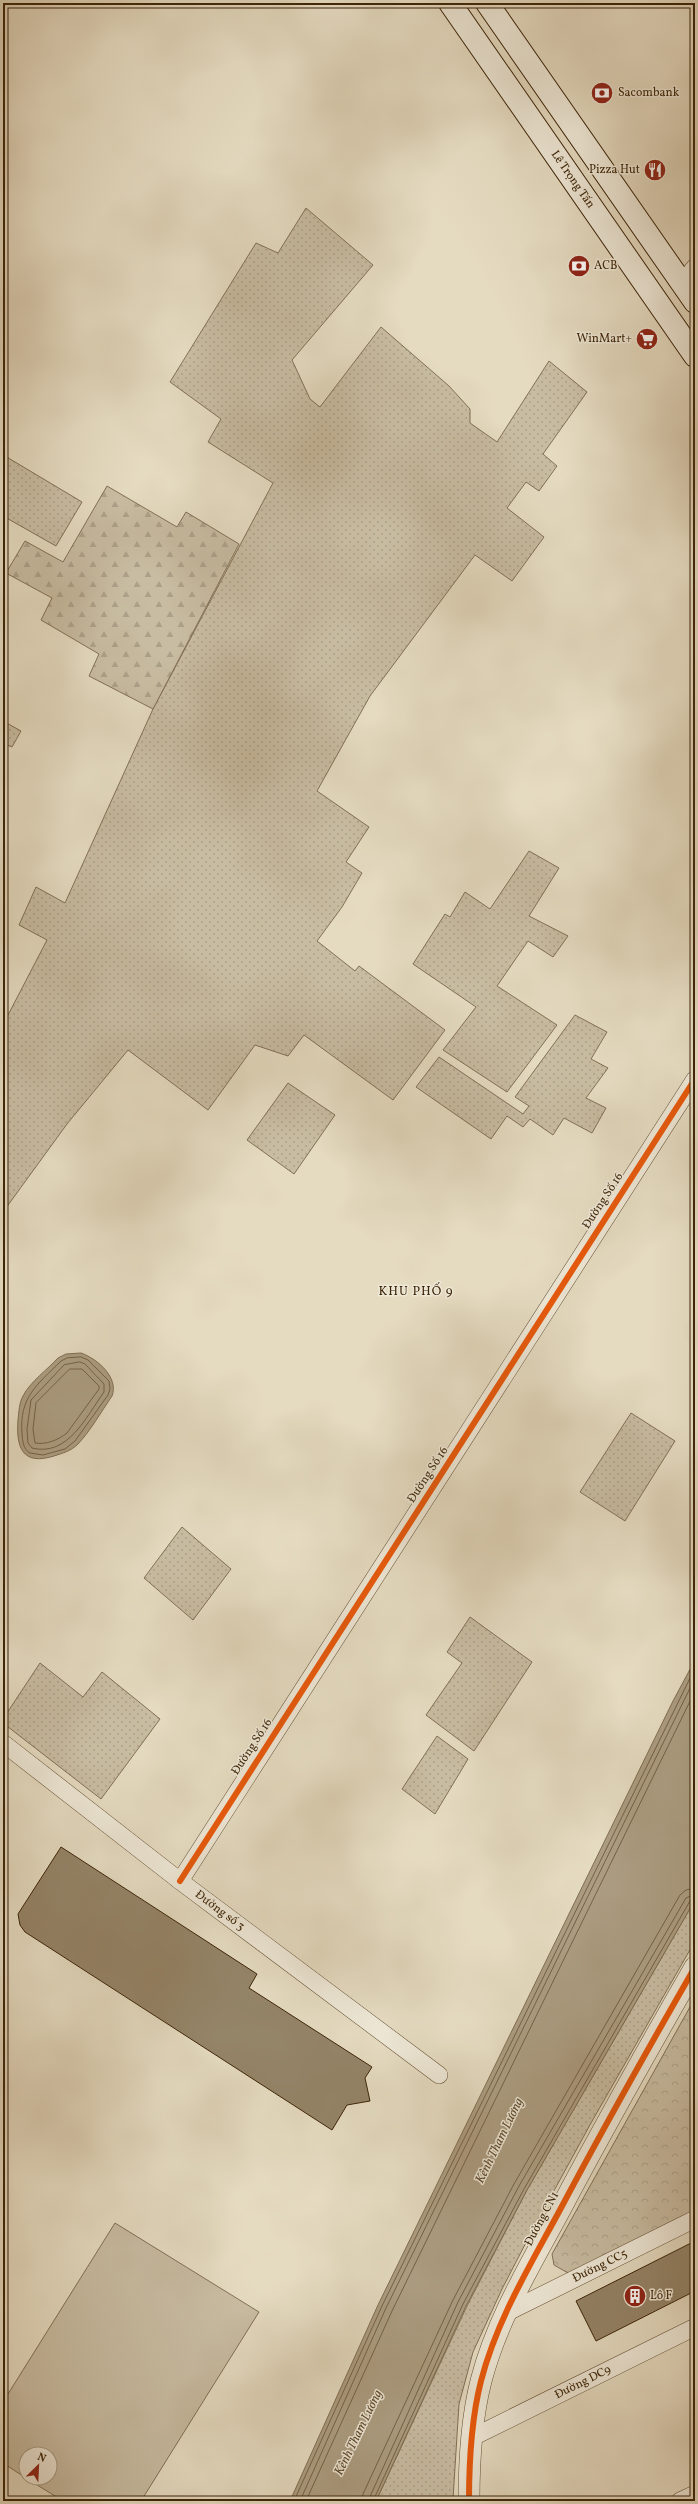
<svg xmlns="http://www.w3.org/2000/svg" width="698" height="2504" viewBox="0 0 698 2504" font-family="Vollkorn,serif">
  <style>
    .grass { fill: url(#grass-dots); stroke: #827055 }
    .forest { fill: url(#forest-firs); stroke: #827055 }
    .park { fill: url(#park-crowns); stroke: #827055 }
    .pitch { fill: #c8bca2; stroke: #827055 }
    .water { fill: #ac9d82; stroke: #806d51 }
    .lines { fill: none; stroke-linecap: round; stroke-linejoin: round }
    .shore { stroke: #746145; stroke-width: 1 }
    .building { fill: #948468; stroke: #3d2508 }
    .minor-casing { stroke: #675236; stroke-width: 18 }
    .tertiary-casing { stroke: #675236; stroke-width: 22 }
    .secondary-casing { stroke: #3d2508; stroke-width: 24 }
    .minor { stroke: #eee8d7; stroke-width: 17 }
    .tertiary { stroke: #eee8d7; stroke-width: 21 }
    .secondary { stroke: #eee8d7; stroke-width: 22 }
    .cycleway-casing { stroke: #eee8d7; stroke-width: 8 }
    .cycleway { stroke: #e8590c; stroke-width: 6 }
    .labels { text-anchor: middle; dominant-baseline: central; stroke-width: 3; stroke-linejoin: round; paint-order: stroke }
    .poi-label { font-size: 12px; fill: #3d2508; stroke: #eee8d7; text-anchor: start }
    .street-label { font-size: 12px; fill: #3d2508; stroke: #eee8d7 }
    .neighbourhood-label { font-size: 13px; letter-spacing: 1px; fill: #3d2508; stroke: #eee8d7 }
    .water-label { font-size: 13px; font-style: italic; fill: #5e492d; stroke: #eee8d7 }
  </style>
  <defs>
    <pattern id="grass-dots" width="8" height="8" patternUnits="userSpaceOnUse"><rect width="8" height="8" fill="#c8bca2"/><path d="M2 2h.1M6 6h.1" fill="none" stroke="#ada18a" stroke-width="1.8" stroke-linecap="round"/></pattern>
    <pattern id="forest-firs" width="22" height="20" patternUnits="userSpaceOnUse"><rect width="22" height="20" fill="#c8bca2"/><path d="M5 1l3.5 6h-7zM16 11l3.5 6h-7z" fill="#ada18a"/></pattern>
    <pattern id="park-crowns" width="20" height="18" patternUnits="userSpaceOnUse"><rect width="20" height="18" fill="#c8bca2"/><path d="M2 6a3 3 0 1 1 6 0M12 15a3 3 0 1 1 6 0" fill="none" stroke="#ada18a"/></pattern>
  </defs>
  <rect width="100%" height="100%" fill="#e5dbc1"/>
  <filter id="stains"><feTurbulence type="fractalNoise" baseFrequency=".005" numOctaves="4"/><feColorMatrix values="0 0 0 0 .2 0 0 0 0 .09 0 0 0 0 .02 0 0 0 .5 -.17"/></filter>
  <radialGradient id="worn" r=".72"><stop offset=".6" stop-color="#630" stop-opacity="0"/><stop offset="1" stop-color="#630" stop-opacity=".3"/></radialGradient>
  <g class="grass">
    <path d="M 306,208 L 373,265 L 292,360 L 310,399 L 320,407 L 381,327 L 449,386 L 470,409 L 470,423 L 497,442 L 549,361 L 587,392 L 543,454 L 557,466 L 539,491 L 526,482 L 507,508 L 544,537 L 512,581 L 475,555 L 370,696 L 317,791 L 369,827 L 346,862 L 362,873 L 342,907 L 317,941 L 355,971 L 359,966 L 445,1030 L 393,1100 L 304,1035 L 288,1056 L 255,1045 L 208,1110 L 128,1050 L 67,1124 L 3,1212 L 3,1015 L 7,1017 L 47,940 L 19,925 L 36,887 L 65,903 L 153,709 L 273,483 L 208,442 L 221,419 L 170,382 L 256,243 L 278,253 Z"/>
    <path d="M 5,456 L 82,502 L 56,546 L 3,516 L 3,460 Z"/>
    <path d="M 3,721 L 21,731 L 12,747 L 3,743 Z"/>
    <path d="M 529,851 L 559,868 L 529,916 L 568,936 L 553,957 L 528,941 L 497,986 L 557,1025 L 507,1092 L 443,1050 L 476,1007 L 413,964 L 445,914 L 450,917 L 465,892 L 490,909 Z"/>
    <path d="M 575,1015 L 607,1032 L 591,1059 L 608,1068 L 586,1098 L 606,1108 L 592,1133 L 564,1118 L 553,1135 L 530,1119 L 523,1127 L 507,1116 L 491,1139 L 416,1087 L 439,1057 L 523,1114 L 529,1106 L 515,1097 Z"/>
    <path d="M 288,1083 L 335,1115 L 294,1174 L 247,1140 Z"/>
    <path d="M 631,1413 L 675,1441 L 625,1521 L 580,1492 Z"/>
    <path d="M 182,1527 L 231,1569 L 193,1620 L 144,1578 Z"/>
    <path d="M 470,1617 L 532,1662 L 474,1751 L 426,1715 L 462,1663 L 447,1652 Z"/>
    <path d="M 40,1663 L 83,1697 L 102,1672 L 160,1719 L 101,1799 L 3,1723 L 3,1719 Z"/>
    <path d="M 437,1736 L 468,1759 L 435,1814 L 402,1789 Z"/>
    <path d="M 695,1900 L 695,1941 L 591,2123 L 532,2231 L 502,2289 L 473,2352 L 459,2404 L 453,2499 L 376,2501 L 467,2306 L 527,2190 Z"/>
  </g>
  <path class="forest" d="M 107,486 L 177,527 L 186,512 L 239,544 L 153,709 L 89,676 L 99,654 L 41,620 L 52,598 L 6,573 L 25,541 L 63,562 Z"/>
  <path class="park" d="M 695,1998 L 695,2211 L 568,2273 L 554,2265 L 552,2254 Z"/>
  <path class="pitch" d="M 115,2223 L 259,2312 L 141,2501 L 63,2501 L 26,2478 L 50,2478 L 50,2454 L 26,2454 L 26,2478 L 3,2463 L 3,2402 Z"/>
  <g class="water">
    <path d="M 81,1353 C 98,1359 119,1378 112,1396 C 101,1412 91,1430 78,1444 C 71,1451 63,1453 54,1456 C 22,1466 16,1447 18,1420 C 19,1412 19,1403 23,1396 C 30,1382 48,1369 58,1358 L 66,1354 Z"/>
    <path d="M 695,1660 L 695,1900 L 527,2190 L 466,2306 L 376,2501 L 290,2501 L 378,2305 L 673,1701 Z"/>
  </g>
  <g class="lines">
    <g class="shore">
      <path d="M 81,1357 L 88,1360 L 109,1381 L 110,1389 L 108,1395 L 75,1441 L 65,1449 L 43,1455 L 30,1453 C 23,1449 23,1442 22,1434 C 19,1397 37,1385 61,1361 L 67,1358 Z"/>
      <path d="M 80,1362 L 85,1364 L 104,1384 L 104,1392 C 86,1417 68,1457 32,1448 L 28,1443 L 27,1429 L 31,1400 L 64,1365 Z"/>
      <path d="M 70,1369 L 82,1369 L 99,1386 L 99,1389 L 67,1433 C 58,1440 46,1445 35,1443 L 33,1429 L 36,1403 Z"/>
      <path d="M 294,2501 L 382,2306 L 695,1668"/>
      <path d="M 300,2501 L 386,2308 L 695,1678"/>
      <path d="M 306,2501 L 392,2311 L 695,1691"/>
      <path d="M 362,2501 L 363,2494 L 453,2300 L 514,2184 L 680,1895 L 686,1890 L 695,1888"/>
      <path d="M 368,2501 L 458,2302 L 519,2186 L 686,1898 L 695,1894"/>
      <path d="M 373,2501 L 463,2304 L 524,2189 L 690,1901 L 695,1899"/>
    </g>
  </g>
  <g class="building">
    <path d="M 61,1847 L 257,1974 L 249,1988 L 372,2067 L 365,2078 L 370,2101 L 347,2105 L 332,2130 L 25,1932 L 20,1925 L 18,1914 Z"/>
    <path d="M 695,2241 L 695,2291 L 596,2341 L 576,2301 Z"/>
  </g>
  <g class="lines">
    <g class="minor-casing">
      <g id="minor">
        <path d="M 682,283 L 695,267"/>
        <path id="s1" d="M 3,1743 L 180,1881 L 439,2075"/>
        <path d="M 180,1881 L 695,1079"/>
        <path id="s2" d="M 506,2313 L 695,2219"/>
        <path id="s3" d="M 471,2438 L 695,2327"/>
        <path d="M 680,2501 L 695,2494"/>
      </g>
    </g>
    <g class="tertiary-casing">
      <path id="tertiary" d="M 469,2501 C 469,2461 471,2420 481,2381 C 497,2319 531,2264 561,2208 C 604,2127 649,2047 695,1967"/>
    </g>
    <g class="secondary-casing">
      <g id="secondary">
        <path id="s4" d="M 450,3 L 695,356"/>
        <path d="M 487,3 L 695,302"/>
      </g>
    </g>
    <use href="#minor" class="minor"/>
    <use href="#tertiary" class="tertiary"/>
    <use href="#secondary" class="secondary"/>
    <g class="cycleway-casing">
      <g id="cycleway">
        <path d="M 180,1881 L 695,1079"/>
        <path d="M 469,2501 C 469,2461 471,2420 481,2381 C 497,2319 531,2264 561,2208 C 604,2127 649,2047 695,1967"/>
      </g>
    </g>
    <use href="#cycleway" class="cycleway"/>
  </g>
  <defs>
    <g id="bank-disc" transform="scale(1.15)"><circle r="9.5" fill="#8f2418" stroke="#eee8d7"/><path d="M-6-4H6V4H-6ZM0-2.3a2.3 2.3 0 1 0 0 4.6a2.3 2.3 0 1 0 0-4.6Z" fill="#fff"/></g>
    <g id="restaurant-disc" transform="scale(1.15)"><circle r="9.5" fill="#8f2418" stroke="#eee8d7"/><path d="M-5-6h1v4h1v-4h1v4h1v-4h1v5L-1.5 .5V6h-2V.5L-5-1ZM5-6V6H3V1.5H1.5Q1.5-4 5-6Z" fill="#fff"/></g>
    <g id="supermarket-disc" transform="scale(1.15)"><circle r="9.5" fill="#8f2418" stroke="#eee8d7"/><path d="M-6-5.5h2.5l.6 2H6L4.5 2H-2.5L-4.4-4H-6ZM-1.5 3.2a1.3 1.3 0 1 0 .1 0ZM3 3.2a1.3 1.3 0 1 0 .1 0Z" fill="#fff"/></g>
    <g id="building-disc" transform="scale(1.15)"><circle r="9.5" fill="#8f2418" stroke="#eee8d7"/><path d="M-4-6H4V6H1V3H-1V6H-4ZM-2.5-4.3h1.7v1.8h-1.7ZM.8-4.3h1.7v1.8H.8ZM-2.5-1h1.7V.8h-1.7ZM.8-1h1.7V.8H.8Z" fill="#fff"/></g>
  </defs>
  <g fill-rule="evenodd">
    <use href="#bank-disc" x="602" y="93"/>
    <use href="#restaurant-disc" x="655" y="170"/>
    <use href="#bank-disc" x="579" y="266"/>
    <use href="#supermarket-disc" x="647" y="339"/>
    <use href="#building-disc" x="635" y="2296"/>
  </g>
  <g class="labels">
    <g class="poi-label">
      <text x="618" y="93">Sacombank</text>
      <text x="640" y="170" text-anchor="end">Pizza Hut</text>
      <text x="594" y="266">ACB</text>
      <text x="632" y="339" text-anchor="end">WinMart+</text>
      <text x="650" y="2296">Lô F</text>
    </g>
    <g class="street-label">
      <text stroke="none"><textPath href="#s4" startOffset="215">Lê Trọng Tấn</textPath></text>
      <text transform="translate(603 1201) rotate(-57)">Đường Số 16</text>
      <text transform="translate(428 1475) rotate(-57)">Đường Số 16</text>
      <text transform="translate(252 1747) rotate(-57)">Đường Số 16</text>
      <text stroke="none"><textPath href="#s1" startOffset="274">Đường số 3</textPath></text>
      <text transform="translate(542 2219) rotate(-62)">Đường CN1</text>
      <text stroke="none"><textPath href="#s2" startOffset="105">Đường CC5</textPath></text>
      <text stroke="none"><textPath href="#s3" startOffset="125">Đường DC9</textPath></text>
    </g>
    <g class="neighbourhood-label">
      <text x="416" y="1292">KHU PHỐ 9</text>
    </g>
    <g class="water-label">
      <text transform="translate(500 2141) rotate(-64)">Kênh Tham Lương</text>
      <text transform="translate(359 2433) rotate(-64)">Kênh Tham Lương</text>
    </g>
  </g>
  <rect width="698" height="2504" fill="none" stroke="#e5dbc1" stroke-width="16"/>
  <rect x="4" y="4" width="690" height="2496" fill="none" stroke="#3d2508" stroke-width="2"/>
  <rect x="8" y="8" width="682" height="2488" fill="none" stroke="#3d2508"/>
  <g transform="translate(38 2466) rotate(24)"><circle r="19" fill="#eee8d7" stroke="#a79a84"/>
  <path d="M0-3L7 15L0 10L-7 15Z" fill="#8f2418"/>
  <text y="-6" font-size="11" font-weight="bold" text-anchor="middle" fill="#3d2508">N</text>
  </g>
  <rect width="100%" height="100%" filter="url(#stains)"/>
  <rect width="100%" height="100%" fill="url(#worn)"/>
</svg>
